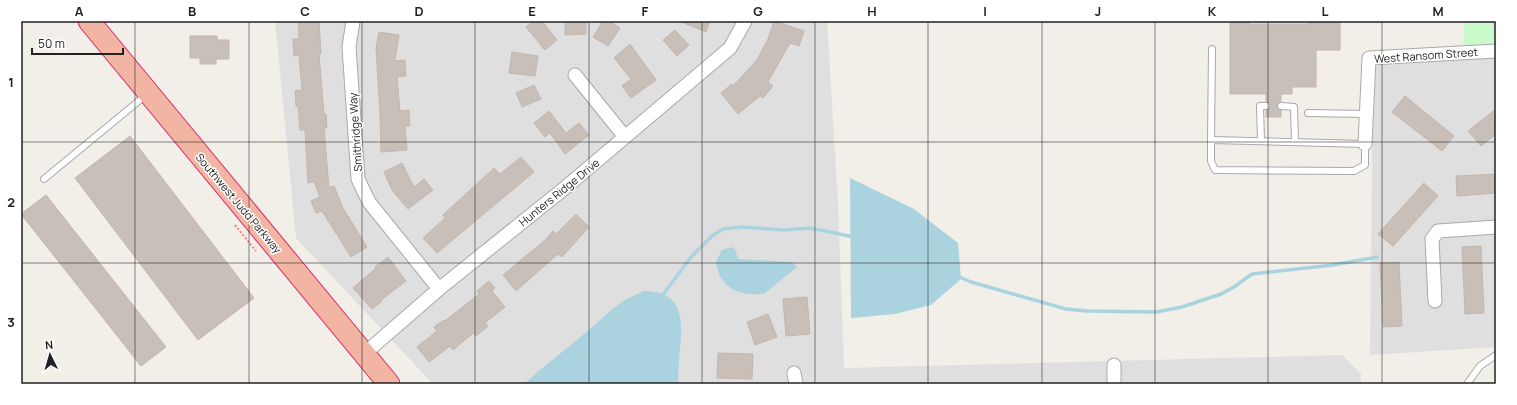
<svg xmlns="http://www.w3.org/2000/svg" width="1517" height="405" viewBox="0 0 1517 405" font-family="Manrope,sans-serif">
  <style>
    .residential { fill: #e0dfdf }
    .park { fill: #c8facc }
    .water { fill: #aad3df }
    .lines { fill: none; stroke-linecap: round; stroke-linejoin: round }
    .stream { stroke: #aad3df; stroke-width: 3.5 }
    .building { fill: #c7bfb8; stroke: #c4b6ab }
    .service-casing { stroke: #a9a9a9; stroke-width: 8 }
    .minor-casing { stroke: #a9a9a9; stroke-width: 15 }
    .trunk-casing { stroke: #dc2a67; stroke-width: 23 }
    .path { stroke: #fa8072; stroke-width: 2; stroke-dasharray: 2 2; stroke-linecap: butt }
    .service { stroke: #fff; stroke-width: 6 }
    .minor { stroke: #fff; stroke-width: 13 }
    .trunk { stroke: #f2b4a3; stroke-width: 21 }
    .grid { fill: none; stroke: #222; stroke-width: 1; stroke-opacity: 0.55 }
    .labels { text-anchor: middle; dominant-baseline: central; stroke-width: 3; stroke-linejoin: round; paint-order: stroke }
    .street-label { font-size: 11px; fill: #222; stroke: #fff }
    .neatline { fill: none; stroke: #222; stroke-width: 1.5 }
    .grid-label { font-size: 13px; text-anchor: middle; font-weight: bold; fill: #222 }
  </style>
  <rect width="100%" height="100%" fill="#f2efe9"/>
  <g class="residential">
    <path d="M 275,21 L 827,21 L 838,202 L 844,368 L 1342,355 L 1361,374 L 1361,384 L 433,384 L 296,238 Z"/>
    <path d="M 1496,56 L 1496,347 L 1370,355 L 1373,72 L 1378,63 Z"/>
  </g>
  <path class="park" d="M 1464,21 L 1496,21 L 1496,51 L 1463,53 Z"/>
  <g class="water">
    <path d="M 850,178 L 914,209 L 958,243 L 961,279 L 931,305 L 895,314 L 851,318 Z"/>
    <path d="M 732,247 L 735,249 L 738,259 L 792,262 L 797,267 L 765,293 C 740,298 718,287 716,261 L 722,250 Z"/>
    <path d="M 644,291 C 700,291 675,349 679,384 L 524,384 C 546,364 569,347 591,328 C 611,311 618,301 644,291 Z"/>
  </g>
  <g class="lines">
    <g class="stream">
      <path d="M 957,276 L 971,282 L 1066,309 L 1087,311 L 1156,312 L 1182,307 L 1221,294 L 1234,287 L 1252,274 L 1333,265 L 1377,257"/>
      <path d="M 662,296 L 691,257 L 712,236 L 723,229 L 743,227 L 784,230 L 810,228 L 854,237"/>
    </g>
  </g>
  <g class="building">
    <path d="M 298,21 L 319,21 L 321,54 L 319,54 L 324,114 L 326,114 L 327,128 L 324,128 L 329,188 L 334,186 L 343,208 L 367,247 L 351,257 L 322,211 L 316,213 L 311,201 L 320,197 L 314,182 L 308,183 L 305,130 L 300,130 L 298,106 L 296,106 L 295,91 L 302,90 L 299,55 L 294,56 L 293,39 L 299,39 Z"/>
    <path d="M 533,21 L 542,21 L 557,40 L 545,50 L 526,27 Z"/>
    <path d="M 565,21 L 586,21 L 586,34 L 565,35 Z"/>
    <path d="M 603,21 L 609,21 L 620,28 L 608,46 L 593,37 Z"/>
    <path d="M 679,21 L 710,21 L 706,32 Z"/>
    <path d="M 774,21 L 804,31 L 799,46 L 790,43 L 768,82 L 773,86 L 763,98 L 760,96 L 738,114 L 721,93 L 732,84 L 733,86 L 757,60 L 768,39 Z"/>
    <path d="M 1230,21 L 1249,21 L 1249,24 L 1308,24 L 1308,21 L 1340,21 L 1340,50 L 1316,50 L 1316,87 L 1292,87 L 1292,94 L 1281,94 L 1281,102 L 1277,104 L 1277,108 L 1281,110 L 1281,117 L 1266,117 L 1266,110 L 1270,106 L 1266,102 L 1266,94 L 1230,94 Z"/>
    <path d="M 675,30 L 689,45 L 677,56 L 663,40 Z"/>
    <path d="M 379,32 L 399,35 L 395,61 L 405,60 L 406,76 L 397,77 L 400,111 L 409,110 L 410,126 L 405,126 L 407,150 L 381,152 L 380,113 L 376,48 Z"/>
    <path d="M 190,36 L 217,36 L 217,40 L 229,40 L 229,59 L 216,59 L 216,64 L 200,64 L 200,58 L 190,58 Z"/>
    <path d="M 630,44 L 656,80 L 631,98 L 622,86 L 631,79 L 614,58 Z"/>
    <path d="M 512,52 L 538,56 L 535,76 L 509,73 Z"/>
    <path d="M 534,85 L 541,99 L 522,107 L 516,93 Z"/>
    <path d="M 1405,96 L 1454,136 L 1442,151 L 1392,112 Z"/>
    <path d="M 1496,109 L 1496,134 L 1481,146 L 1468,131 Z"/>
    <path d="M 549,111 L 566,133 L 579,123 L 589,135 L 565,154 L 550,133 L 545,137 L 534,123 Z"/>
    <path d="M 130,136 L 254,298 L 198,340 L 75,178 Z"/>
    <path d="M 521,157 L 534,172 L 437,253 L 423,238 L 445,218 L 443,215 L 494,168 L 500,174 Z"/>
    <path d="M 402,163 L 414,187 L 424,179 L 433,190 L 408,209 L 392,190 L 384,172 Z"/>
    <path d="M 1496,174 L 1496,193 L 1457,196 L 1456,176 Z"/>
    <path d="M 1424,183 L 1438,196 L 1393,246 L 1378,234 Z"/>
    <path d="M 46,195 L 166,347 L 141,366 L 21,214 Z"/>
    <path d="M 576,214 L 589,227 L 562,257 L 558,254 L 516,291 L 503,275 L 545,240 L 553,231 L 556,234 Z"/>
    <path d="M 1481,246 L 1484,313 L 1465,314 L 1462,247 Z"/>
    <path d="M 388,257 L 406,281 L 381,300 L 382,301 L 372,309 L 353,288 L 376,268 L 375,267 Z"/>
    <path d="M 1399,262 L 1402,326 L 1383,327 L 1380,263 Z"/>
    <path d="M 489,281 L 495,288 L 492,291 L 505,307 L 485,323 L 488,326 L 476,336 L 473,333 L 453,350 L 450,346 L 429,362 L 417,347 L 437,331 L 434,327 L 444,320 L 445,321 L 479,294 L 477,291 Z"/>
    <path d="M 807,297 L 810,334 L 786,336 L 783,299 Z"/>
    <path d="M 768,314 L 777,337 L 755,345 L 747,322 Z"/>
    <path d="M 718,353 L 753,354 L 752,379 L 717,378 Z"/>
  </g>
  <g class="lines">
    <g class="service-casing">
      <g id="service">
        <path d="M 1281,106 L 1294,107 L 1295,142"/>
        <path d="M 1308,113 L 1366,114"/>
        <path d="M 1211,140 L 1365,144 L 1365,165 L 1354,171 L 1215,170 L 1211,161 Z"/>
        <path d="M 1211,140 L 1212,49"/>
        <path d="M 1261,141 L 1260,106 L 1266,106"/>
        <path d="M 44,179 L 146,95"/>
        <path d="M 1467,384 L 1480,366 L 1496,355"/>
      </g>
    </g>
    <g class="minor-casing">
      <g id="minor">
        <path d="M 353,21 L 349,47 L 358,179 L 369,202 L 439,289"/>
        <path d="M 575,75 L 625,137"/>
        <path d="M 1365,144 L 1369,58 L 1496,51"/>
        <path d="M 1435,301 L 1432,239 L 1438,231 L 1496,227"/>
        <path d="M 364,354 L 439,289 L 566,187 L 730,48 L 745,21"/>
        <path d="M 1114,365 L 1114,384"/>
        <path d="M 794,373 L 796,384"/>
      </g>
    </g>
    <g class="trunk-casing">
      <path id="trunk" d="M 89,21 L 389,384"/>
    </g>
    <path class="path" d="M 235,225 L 256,251"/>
    <use href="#service" class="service"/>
    <use href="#minor" class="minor"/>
    <use href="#trunk" class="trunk"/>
  </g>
  <path class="grid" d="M 135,21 L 135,384M 249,21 L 249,384M 362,21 L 362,384M 475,21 L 475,384M 589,21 L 589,384M 702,21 L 702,384M 815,21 L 815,384M 928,21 L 928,384M 1042,21 L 1042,384M 1155,21 L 1155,384M 1268,21 L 1268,384M 1382,21 L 1382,384M 21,142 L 1496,142M 21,263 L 1496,263"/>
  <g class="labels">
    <g class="street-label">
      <text transform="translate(1426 55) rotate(-4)">West Ransom Street</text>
      <text transform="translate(355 132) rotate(-94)">Smithridge Way</text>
      <text transform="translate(559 192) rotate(-39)">Hunters Ridge Drive</text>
      <text transform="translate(239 203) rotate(50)">Southwest Judd Parkway</text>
    </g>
  </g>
  <rect width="1517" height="405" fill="none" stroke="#ffffff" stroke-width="44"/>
  <g transform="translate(50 355) rotate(355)" stroke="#ffffff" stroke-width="3" paint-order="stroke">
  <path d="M0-3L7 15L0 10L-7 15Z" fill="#222222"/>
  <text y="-6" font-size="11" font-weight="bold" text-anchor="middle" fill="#222222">N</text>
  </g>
  <path d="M32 48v6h91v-6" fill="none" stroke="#222222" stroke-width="2"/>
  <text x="38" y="48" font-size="12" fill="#222222" stroke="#ffffff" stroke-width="3" paint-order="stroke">50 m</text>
  <rect x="22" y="22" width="1473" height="361" class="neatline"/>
  <g class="grid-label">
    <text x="79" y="16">A</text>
    <text x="192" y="16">B</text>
    <text x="305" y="16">C</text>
    <text x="419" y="16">D</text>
    <text x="532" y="16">E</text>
    <text x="645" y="16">F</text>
    <text x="758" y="16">G</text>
    <text x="872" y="16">H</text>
    <text x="985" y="16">I</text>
    <text x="1098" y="16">J</text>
    <text x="1212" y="16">K</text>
    <text x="1325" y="16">L</text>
    <text x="1438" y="16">M</text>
    <text x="11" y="87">1</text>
    <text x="11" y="207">2</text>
    <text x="11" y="327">3</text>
  </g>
</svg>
